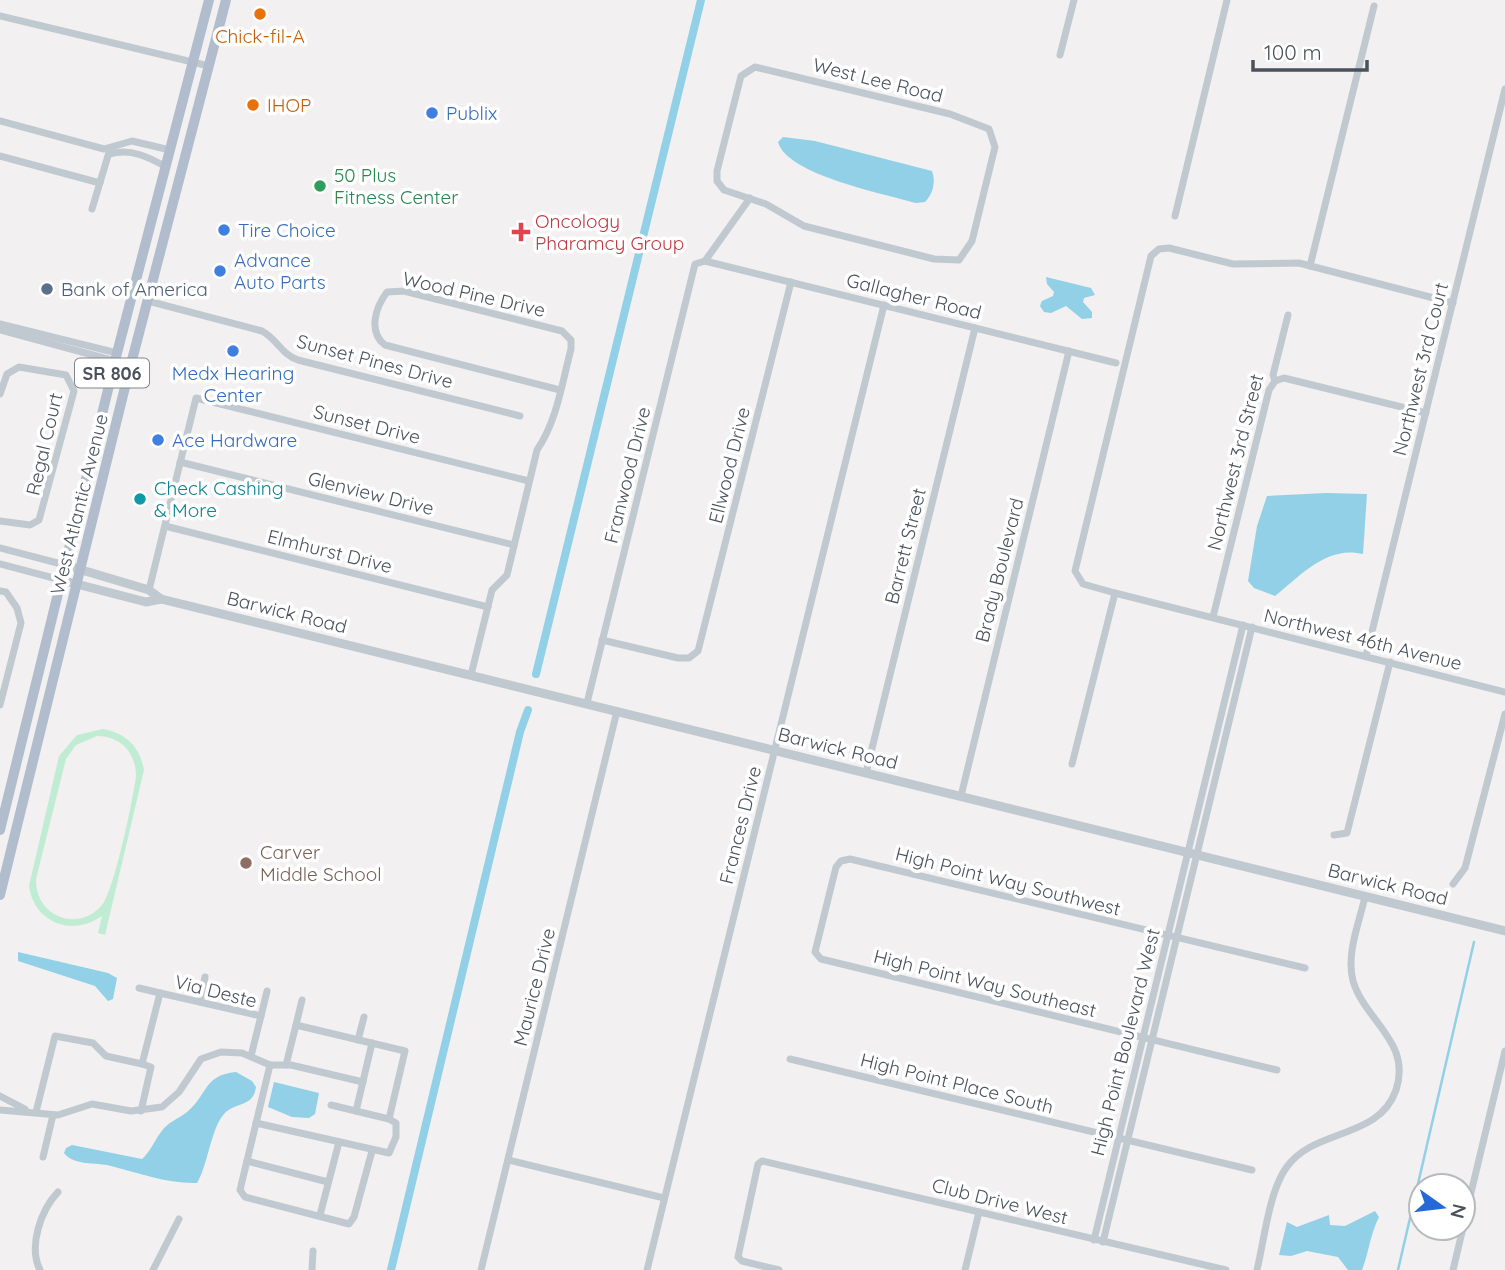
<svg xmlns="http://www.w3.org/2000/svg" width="1505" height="1270" viewBox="0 0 1505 1270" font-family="Quicksand,sans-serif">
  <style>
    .green { fill: #c1ecd4; fill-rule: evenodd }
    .water { fill: #91d0e6 }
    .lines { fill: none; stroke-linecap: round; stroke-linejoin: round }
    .stream { stroke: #91d0e6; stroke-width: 2.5 }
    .canal { stroke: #91d0e6; stroke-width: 8 }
    .minor { stroke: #c1c9d0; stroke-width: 7 }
    .tertiary { stroke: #c1c9d0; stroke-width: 9 }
    .primary { stroke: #b1bdcc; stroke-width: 10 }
    .food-dot { fill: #e8710a; stroke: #fff; stroke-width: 2.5 }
    .shop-dot { fill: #3f7fe0; stroke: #fff; stroke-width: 2.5 }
    .leisure-dot { fill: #2e9e5b; stroke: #fff; stroke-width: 2.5 }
    .health-dot { fill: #e0444e; stroke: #fff; stroke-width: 2.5 }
    .service-dot { fill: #5c6f8a; stroke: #fff; stroke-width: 2.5 }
    .culture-dot { fill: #0f9aa8; stroke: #fff; stroke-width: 2.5 }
    .education-dot { fill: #8d6e63; stroke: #fff; stroke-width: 2.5 }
    .labels { text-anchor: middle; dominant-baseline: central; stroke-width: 7; stroke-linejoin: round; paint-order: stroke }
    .shield { fill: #fff; stroke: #80868d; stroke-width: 2 }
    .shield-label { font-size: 18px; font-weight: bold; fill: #49525c }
    .food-label { font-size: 19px; fill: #c56008; stroke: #fff }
    .street-label { font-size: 19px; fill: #49525c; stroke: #fff }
    .shop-label { font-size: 19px; fill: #366cbe; stroke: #fff; text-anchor: start }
    .leisure-label { font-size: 19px; fill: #27864d; stroke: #fff; text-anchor: start }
    .health-label { font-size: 19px; fill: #be3a42; stroke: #fff; text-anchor: start }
    .service-label { font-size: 19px; fill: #4e5e75; stroke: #fff; text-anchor: start }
    .culture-label { font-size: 19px; fill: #0d838f; stroke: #fff; text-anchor: start }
    .education-label { font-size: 19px; fill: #785e54; stroke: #fff; text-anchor: start }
  </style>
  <rect width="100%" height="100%" fill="#f2f0f0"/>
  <path class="green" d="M 103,729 C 126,733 140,747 144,770 L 105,935 L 98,933 L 102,916 C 72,937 34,923 29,886 L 59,756 L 77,735 ZM 97,736 C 121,736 136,753 136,776 C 133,800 115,885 104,902 C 94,918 72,924 56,915 C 42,908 36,894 36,879 L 66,759 L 76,745 Z"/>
  <g class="water">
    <path d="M 783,137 L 815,141 L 932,171 C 936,182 933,194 925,202 L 916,203 C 885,194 787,175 778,142 Z"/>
    <path d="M 1046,277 L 1091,288 L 1095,295 L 1084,298 L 1083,302 L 1092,312 L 1092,318 L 1082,319 L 1066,306 L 1051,313 L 1044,312 L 1040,306 L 1042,301 L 1053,296 L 1054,292 L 1047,284 Z"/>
    <path d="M 1326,493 L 1367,494 L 1363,554 C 1327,545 1300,576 1275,596 L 1254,588 L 1248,581 L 1257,526 L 1267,496 Z"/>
    <path d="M 18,952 L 108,973 L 117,978 L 113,999 L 108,1001 L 95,986 L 18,961 Z"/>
    <path d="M 236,1072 L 252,1081 L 256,1087 C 253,1108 236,1101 224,1114 C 211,1128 208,1165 197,1183 C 168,1184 139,1173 111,1166 C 96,1162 74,1166 64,1153 L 66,1148 L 72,1145 L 142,1159 C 151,1151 154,1141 161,1132 C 168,1122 178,1119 187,1112 C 208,1095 203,1075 236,1072 Z"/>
    <path d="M 274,1082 L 319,1093 L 315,1114 L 309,1118 L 292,1117 L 268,1107 Z"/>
    <path d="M 1375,1211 L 1379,1217 C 1370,1235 1369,1252 1362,1270 L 1348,1270 L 1338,1257 L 1307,1251 L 1291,1256 L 1279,1255 L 1287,1222 L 1297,1227 L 1329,1215 L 1330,1225 L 1345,1226 Z"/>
  </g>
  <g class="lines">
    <path class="stream" d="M 1398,1270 L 1474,942"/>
    <g class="canal">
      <path d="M 536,674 L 701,0"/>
      <path d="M 391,1270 L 520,732 L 528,710"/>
    </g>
    <g class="minor">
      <path d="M 0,16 L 209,66"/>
      <path d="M 1060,55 L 1074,0"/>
      <path d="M 755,67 L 950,114 L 989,129 L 995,147 L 972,241 L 959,260 L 934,259 L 804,226 L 766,204 L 724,190 L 717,181 L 717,171 L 741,76 Z"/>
      <path d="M 0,121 L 104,149 L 132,141 L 170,150"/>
      <path d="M 110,154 C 130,148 149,157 166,167"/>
      <path d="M 0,156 L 100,183"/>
      <path d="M 92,209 L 110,149"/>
      <path d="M 1175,216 L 1227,0"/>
      <path d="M 705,261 L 1116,363"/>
      <path d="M 705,261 L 750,198"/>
      <path d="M 1310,266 L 1374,6"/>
      <path d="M 148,301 L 262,331 C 277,339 282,355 298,360 L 520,416"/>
      <path d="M 1453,303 L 1299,263 L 1233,264 L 1169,248 L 1159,249 L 1151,256 L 1075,571 L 1083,584 L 1115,593 L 1505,692"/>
      <path d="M 0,324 L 117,353"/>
      <path d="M 0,330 L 115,361"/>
      <path d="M 1275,381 L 1284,378 L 1426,413"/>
      <path d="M 0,394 L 7,374 L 19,367 L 66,375 L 74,391 L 39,520 L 30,525 L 0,521"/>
      <path d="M 180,462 L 514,545"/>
      <path d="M 165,526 L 488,607"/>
      <path d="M 0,548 L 65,565"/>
      <path d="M 0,564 L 61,580"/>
      <path d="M 149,590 L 196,398 L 529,481"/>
      <path d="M 0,591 L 6,592 L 17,608 L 21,623 L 0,705"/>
      <path d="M 1213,617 L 1269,390 L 1275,381 L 1273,375 L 1288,315"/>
      <path d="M 602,640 L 678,658 L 689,658 L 698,651 L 791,282"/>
      <path d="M 1366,656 L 1505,89"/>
      <path d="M 471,675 L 492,590 L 507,575 L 537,450 C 557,421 562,383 571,349 L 571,340 L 562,331 L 404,291 L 387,292 C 375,308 368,332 385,345 L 560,390"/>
      <path d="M 587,703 L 695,264 L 705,261"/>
      <path d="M 1072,764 L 1115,593"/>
      <path d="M 866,773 L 975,328"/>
      <path d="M 961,796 L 1069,351"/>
      <path d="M 1334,835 L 1347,833 L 1390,662"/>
      <path d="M 1453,884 L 1465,868 L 1505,714"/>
      <path d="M 139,988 L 160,993"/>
      <path d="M 200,1002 L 205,977"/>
      <path d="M 261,1016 L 267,991"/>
      <path d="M 296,1025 L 302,1000"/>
      <path d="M 358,1040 L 364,1017"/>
      <path d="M 790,1059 L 1252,1170"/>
      <path d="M 270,1065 L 240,1190 L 245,1197 L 349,1224 L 354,1217 L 372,1151"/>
      <path d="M 1277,1070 L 821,959 L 815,952 L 836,867 L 841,861 L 850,859 L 1305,968"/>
      <path d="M 0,1096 L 25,1109"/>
      <path d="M 331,1105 L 389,1119"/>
      <path d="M 0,1110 L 58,1115 L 92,1104 L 131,1111 L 162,1107 L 179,1092 L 201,1059 L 221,1052 L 242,1053 L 270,1065 L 291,1065 L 363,1082"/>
      <path d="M 141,1111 L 151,1067 L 142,1064"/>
      <path d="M 356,1111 L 372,1043"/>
      <path d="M 36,1112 L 55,1036 L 93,1043 L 106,1056 L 142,1064 L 160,993 L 261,1016 L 251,1056"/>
      <path d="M 256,1123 L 389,1153 L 396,1137 L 396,1123 L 389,1119 L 405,1051 L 296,1025 L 286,1065"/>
      <path d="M 43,1157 L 53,1115"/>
      <path d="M 508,1160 L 664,1198"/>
      <path d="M 247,1161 L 328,1182"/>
      <path d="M 320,1215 L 339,1142"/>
      <path d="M 1463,1226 L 1505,1051"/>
      <path d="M 1094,1240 L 1243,625"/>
      <path d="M 1103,1242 L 1252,627"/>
      <path d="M 40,1270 C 28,1246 41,1210 58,1192"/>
      <path d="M 153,1270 L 179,1219"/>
      <path d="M 312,1270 L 313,1251"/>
      <path d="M 481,1270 L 617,711"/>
      <path d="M 647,1270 L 884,305"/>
      <path d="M 779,1270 L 742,1261 L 738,1257 L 758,1164 L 762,1161 L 1226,1270"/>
      <path d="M 965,1270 L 979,1212"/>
      <path d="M 1257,1270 C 1264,1241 1269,1192 1286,1168 C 1313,1128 1379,1140 1396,1090 C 1412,1042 1365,1021 1353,981 C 1346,954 1359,923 1365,897"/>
      <path d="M 1453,1270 L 1463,1228"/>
    </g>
    <g class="tertiary">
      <path d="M 65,565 L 149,590 L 161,599"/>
      <path d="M 61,580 L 146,602 L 161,599 L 275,627 L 1505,931"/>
    </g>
    <g class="primary">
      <path d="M 0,830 L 117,353 L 209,0"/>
      <path d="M 0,895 L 126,383 L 226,0"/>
    </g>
  </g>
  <g class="food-dot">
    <circle cx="260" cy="14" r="7"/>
    <circle cx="253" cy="105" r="7"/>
  </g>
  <g class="shop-dot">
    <circle cx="432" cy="113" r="7"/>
    <circle cx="224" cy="230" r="7"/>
    <circle cx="220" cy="271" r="7"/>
    <circle cx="233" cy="351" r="7"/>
    <circle cx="158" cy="440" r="7"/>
  </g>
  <circle class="leisure-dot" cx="320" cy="186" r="7"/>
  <path class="health-dot" d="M517.5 221.5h7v7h7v7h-7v7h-7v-7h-7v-7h7z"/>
  <circle class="service-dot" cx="47" cy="289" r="7"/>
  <circle class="culture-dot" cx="140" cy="499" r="7"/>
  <circle class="education-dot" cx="246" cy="863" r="7"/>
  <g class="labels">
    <rect class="shield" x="75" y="358.5" width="74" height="29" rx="5"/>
    <g class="shield-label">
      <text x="112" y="373">SR 806</text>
    </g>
    <g class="food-label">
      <text x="260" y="36">Chick-fil-A</text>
      <text x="267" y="105" text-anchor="start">IHOP</text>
    </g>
    <g class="street-label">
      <text transform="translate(878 80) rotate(14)">West Lee Road</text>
      <text transform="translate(474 294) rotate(13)">Wood Pine Drive</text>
      <text transform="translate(914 296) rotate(14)">Gallagher Road</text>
      <text transform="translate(375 361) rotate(15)">Sunset Pines Drive</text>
      <text transform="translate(1420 369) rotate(-76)">Northwest 3rd Court</text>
      <text transform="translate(367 424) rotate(14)">Sunset Drive</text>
      <text transform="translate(44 444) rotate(-77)">Regal Court</text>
      <text transform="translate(1235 462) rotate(-76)">Northwest 3rd Street</text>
      <text transform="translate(729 465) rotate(-76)">Ellwood Drive</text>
      <text transform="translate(627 475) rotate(-76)">Franwood Drive</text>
      <text transform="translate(371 493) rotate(14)">Glenview Drive</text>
      <text transform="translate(79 504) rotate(-76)">West Atlantic Avenue</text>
      <text transform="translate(905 546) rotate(-76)">Barrett Street</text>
      <text transform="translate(330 551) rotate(14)">Elmhurst Drive</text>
      <text transform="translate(999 570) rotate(-76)">Brady Boulevard</text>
      <text transform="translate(287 612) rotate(14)">Barwick Road</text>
      <text transform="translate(1363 639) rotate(14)">Northwest 46th Avenue</text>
      <text transform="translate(838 748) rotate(14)">Barwick Road</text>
      <text transform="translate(740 825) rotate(-76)">Frances Drive</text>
      <text transform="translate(1008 881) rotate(14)">High Point Way Southwest</text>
      <text transform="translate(1388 884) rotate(14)">Barwick Road</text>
      <text transform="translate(985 983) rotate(14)">High Point Way Southeast</text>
      <text transform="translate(534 987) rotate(-76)">Maurice Drive</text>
      <text transform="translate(216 991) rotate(14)">Via Deste</text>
      <text transform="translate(1125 1042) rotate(-76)">High Point Boulevard West</text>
      <text transform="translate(957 1083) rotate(14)">High Point Place South</text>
      <text transform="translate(1000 1201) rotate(14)">Club Drive West</text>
    </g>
    <g class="shop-label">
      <text x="446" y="113">Publix</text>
      <text x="238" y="230">Tire Choice</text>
      <text x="234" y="260">Advance<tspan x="234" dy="22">Auto Parts</tspan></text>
      <text x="233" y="373" text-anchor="middle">Medx Hearing<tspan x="233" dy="22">Center</tspan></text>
      <text x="172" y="440">Ace Hardware</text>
    </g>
    <g class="leisure-label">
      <text x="334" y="175">50 Plus<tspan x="334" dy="22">Fitness Center</tspan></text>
    </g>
    <g class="health-label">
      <text x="535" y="221">Oncology<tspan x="535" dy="22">Pharamcy Group</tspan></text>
    </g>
    <g class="service-label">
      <text x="61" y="289">Bank of America</text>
    </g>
    <g class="culture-label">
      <text x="154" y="488">Check Cashing<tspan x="154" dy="22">&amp; More</tspan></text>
    </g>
    <g class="education-label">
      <text x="260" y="852">Carver<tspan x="260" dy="22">Middle School</tspan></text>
    </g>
  </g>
  <g transform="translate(1442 1207) rotate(104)"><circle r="33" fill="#ffffff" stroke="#b6babe" stroke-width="2"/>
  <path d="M0-5L12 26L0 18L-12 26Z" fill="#2568d6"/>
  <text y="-10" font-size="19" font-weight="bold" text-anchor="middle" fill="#49525c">N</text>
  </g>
  <path d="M1253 60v10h114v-10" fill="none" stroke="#49525c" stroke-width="3.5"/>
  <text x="1264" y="60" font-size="21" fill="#49525c" stroke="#ffffff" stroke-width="5" paint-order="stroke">100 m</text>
</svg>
